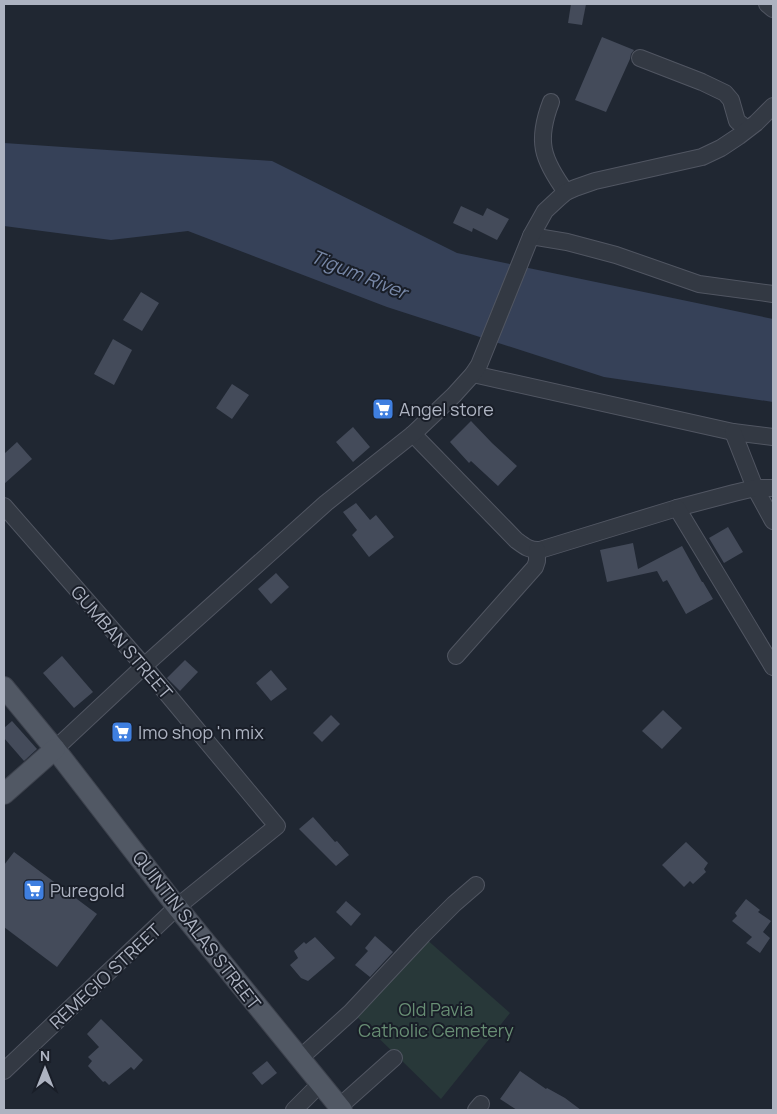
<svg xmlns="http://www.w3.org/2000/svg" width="777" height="1114" viewBox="0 0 777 1114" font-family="Manrope,sans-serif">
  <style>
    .green { fill: #283839 }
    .water { fill: #364158 }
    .building { fill: #444b5a }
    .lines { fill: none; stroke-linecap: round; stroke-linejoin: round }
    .minor-casing { stroke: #515662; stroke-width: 18 }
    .major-casing { stroke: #3d424d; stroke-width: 22 }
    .minor { stroke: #333943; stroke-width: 16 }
    .major { stroke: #515864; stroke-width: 20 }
    .labels { text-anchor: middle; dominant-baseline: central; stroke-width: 4; stroke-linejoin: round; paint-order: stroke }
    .poi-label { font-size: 18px; fill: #adb3c1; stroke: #191e28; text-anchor: start }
    .street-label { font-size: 18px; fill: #adb3c1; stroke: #191e28 }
    .park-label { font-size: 18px; fill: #688e74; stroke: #191e28 }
    .water-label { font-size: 19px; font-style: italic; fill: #7888a7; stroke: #191e28 }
  </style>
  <rect width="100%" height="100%" fill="#202732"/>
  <path class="green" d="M 425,938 L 510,1013 L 441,1099 L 353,1013 Z"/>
  <path class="water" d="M 4,143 L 272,161 L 457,253 L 773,319 L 773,402 L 604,377 L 387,307 L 188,231 L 111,240 L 4,226 Z"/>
  <g class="building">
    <path d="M 571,4 L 586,4 L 582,25 L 568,23 Z"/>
    <path d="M 602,37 L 634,50 L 631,54 L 630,59 L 606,112 L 575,100 Z"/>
    <path d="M 461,206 L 483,216 L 487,208 L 509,219 L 497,240 L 473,228 L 472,232 L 453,223 Z"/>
    <path d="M 141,292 L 159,303 L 142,331 L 123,320 Z"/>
    <path d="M 113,339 L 132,350 L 114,385 L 94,374 Z"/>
    <path d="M 232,384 L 249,395 L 232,419 L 216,408 Z"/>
    <path d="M 471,421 L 492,443 L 517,466 L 498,486 L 471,461 L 469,463 L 450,442 Z"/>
    <path d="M 353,427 L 370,447 L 353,462 L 336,442 Z"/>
    <path d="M 17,442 L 32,459 L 4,484 L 4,454 Z"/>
    <path d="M 356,503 L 370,520 L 376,515 L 394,537 L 369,557 L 352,535 L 357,530 L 343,512 Z"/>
    <path d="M 728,527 L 743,552 L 724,563 L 709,538 Z"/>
    <path d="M 633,543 L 638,569 L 682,546 L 702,582 L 703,582 L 713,599 L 686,614 L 667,580 L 663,582 L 657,571 L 607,582 L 600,550 Z"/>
    <path d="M 276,573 L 289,587 L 271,604 L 258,589 Z"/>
    <path d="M 62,656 L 93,692 L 74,708 L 43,673 Z"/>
    <path d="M 185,660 L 198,672 L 180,691 L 167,678 Z"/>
    <path d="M 271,670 L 287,689 L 271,701 L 256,683 Z"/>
    <path d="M 663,710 L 682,728 L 662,749 L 642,731 Z"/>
    <path d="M 331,715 L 340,724 L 322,742 L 313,733 Z"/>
    <path d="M 12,721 L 37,749 L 24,761 L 4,738 L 4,728 Z"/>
    <path d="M 313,817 L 335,842 L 337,841 L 349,855 L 336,866 L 299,829 Z"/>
    <path d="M 686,842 L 708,863 L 704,869 L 706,872 L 693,884 L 690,881 L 684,887 L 662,865 Z"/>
    <path d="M 14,852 L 97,914 L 57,967 L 4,927 L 4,865 Z"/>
    <path d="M 746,899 L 760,910 L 758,912 L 771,921 L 763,932 L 770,938 L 760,953 L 746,943 L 752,937 L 732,921 L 737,916 L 735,913 Z"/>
    <path d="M 346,901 L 361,914 L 351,926 L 336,912 Z"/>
    <path d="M 375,936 L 393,952 L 370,977 L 355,965 L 368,951 L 365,948 Z"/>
    <path d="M 315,937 L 335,958 L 308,981 L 301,978 L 290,965 L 298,958 L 294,951 L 304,942 L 306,944 Z"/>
    <path d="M 101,1019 L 143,1060 L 134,1070 L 131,1067 L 109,1085 L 105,1081 L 103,1082 L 88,1066 L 92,1061 L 88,1057 L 99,1047 L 87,1034 Z"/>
    <path d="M 267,1061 L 277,1073 L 262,1085 L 252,1073 Z"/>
    <path d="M 520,1071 L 546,1089 L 547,1088 L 565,1098 L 581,1110 L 517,1110 L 500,1099 Z"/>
  </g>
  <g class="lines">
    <g class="minor-casing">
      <g id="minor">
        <path d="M 767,4 L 773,9"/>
        <path d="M 640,58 L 702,82 L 725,93 L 731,100 L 737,121 L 747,129"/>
        <path d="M 551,102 C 536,141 542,159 566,192"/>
        <path d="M 531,236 L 567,242 L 616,255 L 699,284 L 773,294"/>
        <path d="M 473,374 L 733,432 L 773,437"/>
        <path d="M 733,432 L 755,488 L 773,521"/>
        <path d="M 413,434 L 516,540 C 524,546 530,551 540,550 L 677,508 L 734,493 L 755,488 L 773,488"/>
        <path d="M 4,506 L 144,666 L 277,826 L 177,907 L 4,1071"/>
        <path d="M 677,508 L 773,667"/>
        <path d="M 456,656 L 535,567 L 537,561 L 537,550"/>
        <path d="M 55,749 L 144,666 L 326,503 L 413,434 L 454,395 L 473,374 L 479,365 L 531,236 L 545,211 L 559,198 L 566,192 L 575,188 L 595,181 L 702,157 L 721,148 L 739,136 L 756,123 L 773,106"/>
        <path d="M 299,1059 L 351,1012 L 423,935 L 454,904 L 476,885"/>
        <path d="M 339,1107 L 394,1058"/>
        <path d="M 294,1110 L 320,1084"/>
        <path d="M 476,1110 L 481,1104"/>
      </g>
    </g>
    <g class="major-casing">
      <g id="major">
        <path d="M 4,687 L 55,749 L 177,907 L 342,1110"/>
        <path d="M 4,794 L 55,749"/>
      </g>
    </g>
    <use href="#minor" class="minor"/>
    <use href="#major" class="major"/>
  </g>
  <defs>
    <g id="supermarket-square" transform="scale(1.125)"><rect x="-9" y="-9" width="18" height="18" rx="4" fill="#3f7fe0" stroke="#191e28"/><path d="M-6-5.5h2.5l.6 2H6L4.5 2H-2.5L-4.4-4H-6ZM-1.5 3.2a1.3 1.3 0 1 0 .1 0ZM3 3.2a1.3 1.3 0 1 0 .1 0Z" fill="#fff"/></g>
  </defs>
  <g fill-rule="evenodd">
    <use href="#supermarket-square" x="383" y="409"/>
    <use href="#supermarket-square" x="122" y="732"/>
    <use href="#supermarket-square" x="34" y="890"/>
  </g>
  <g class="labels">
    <g class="poi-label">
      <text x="399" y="409">Angel store</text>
      <text x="138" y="732">Imo shop 'n mix</text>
      <text x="50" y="890">Puregold</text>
    </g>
    <g class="street-label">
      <text transform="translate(122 642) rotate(49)">GUMBAN STREET</text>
      <text transform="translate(197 930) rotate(52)">QUINTIN SALAS STREET</text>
      <text transform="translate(105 976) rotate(-43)">REMEGIO STREET</text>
    </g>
    <g class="park-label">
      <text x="436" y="1009">Old Pavia<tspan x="436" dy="21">Catholic Cemetery</tspan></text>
    </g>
    <g class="water-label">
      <text transform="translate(359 274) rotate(22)">Tigum River</text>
    </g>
  </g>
  <rect width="777" height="1114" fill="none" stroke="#adb3c1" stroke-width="10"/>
  <g transform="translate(45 1069)" stroke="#191e28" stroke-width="4" paint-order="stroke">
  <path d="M0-4L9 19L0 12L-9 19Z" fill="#adb3c1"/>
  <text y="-8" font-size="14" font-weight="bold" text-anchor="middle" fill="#adb3c1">N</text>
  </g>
</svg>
